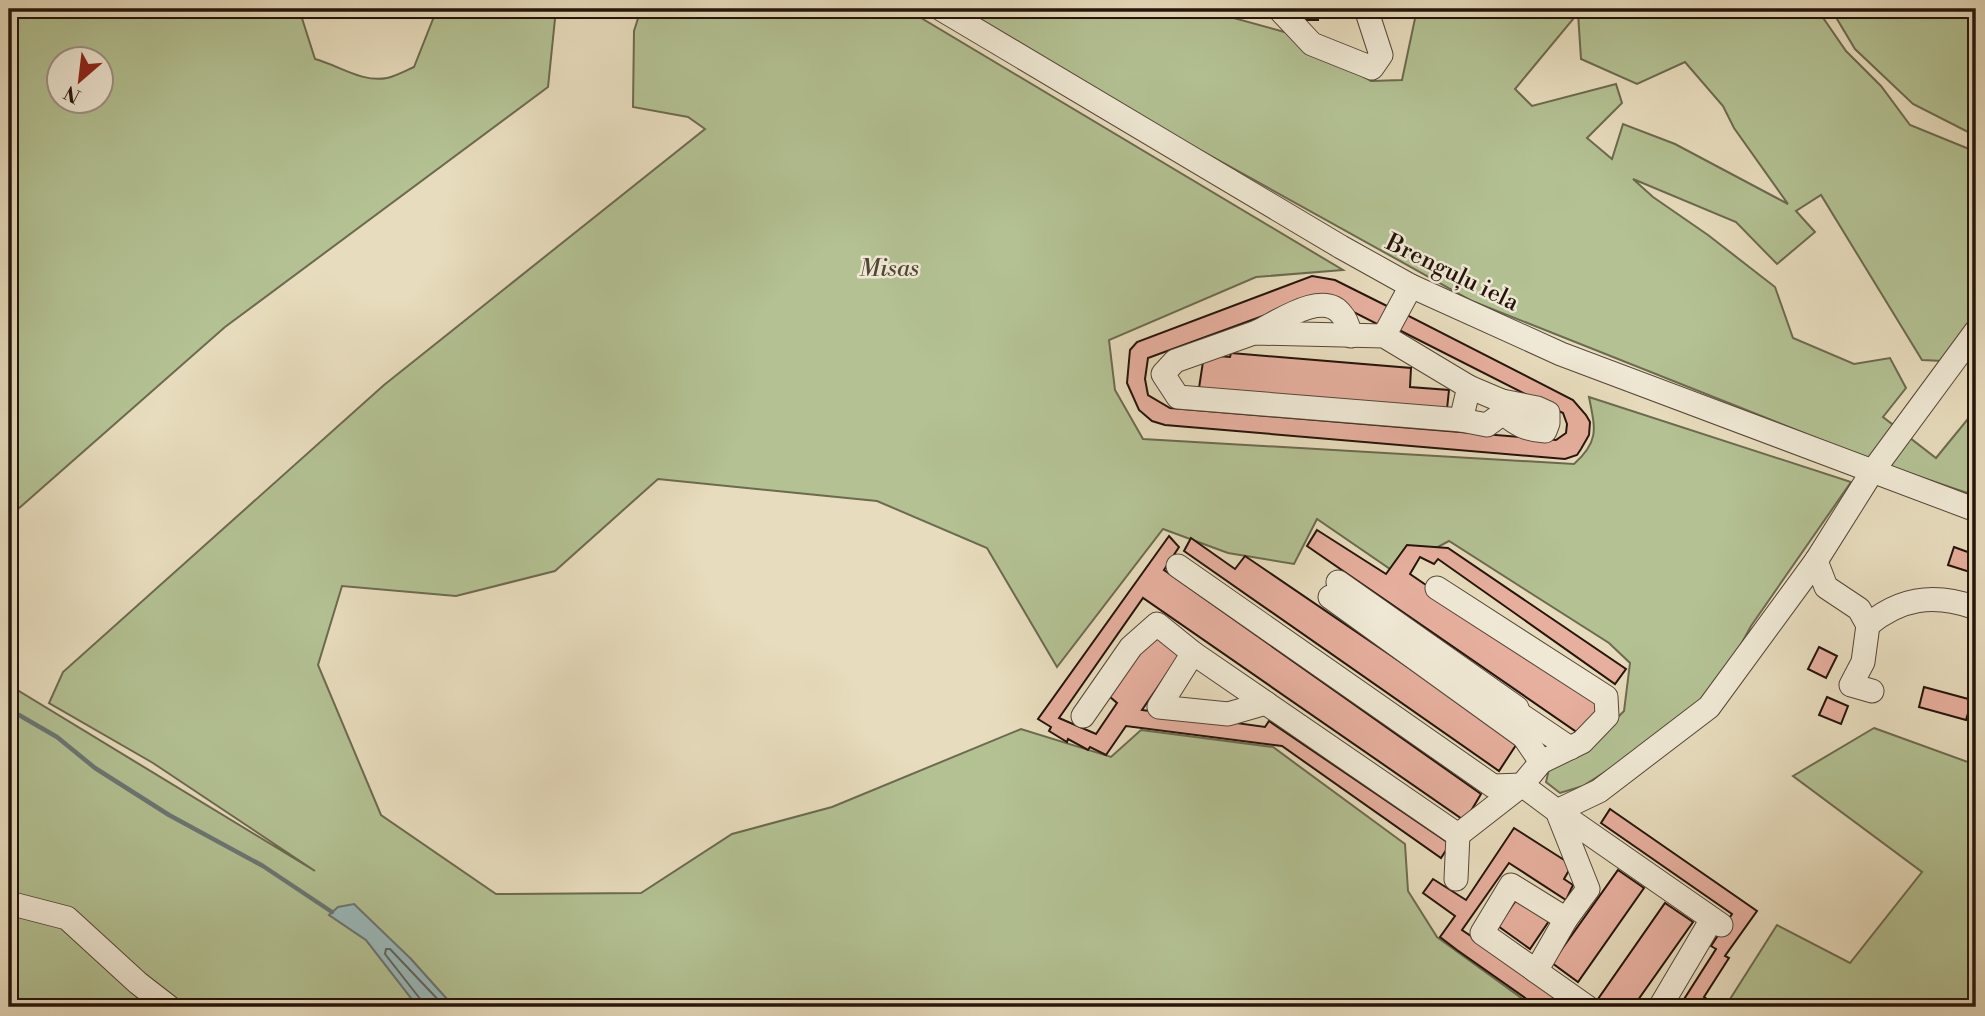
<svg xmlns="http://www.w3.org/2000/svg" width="1985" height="1016" viewBox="0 0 1985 1016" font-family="'Libre Bodoni',serif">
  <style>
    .green { fill: #b3c193; stroke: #6c6a4f; stroke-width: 2; fill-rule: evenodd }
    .water { fill: #9ab9ba; stroke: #6b7774; stroke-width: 2 }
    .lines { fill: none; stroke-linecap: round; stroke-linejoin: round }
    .shore { stroke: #606662; stroke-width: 2 }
    .stream { stroke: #6b7774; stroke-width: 4.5 }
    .building { fill: #e6af9e; stroke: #25140b; stroke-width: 2 }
    .minor-casing { stroke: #564638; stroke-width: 25 }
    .minor { stroke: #efe8d4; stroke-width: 23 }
    .labels { text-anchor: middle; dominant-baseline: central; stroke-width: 5; stroke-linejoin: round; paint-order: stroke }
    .park-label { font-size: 24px; font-style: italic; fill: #504834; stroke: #efe8d4 }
    .street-label { font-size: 24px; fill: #25140b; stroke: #efe8d4 }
  </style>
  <rect width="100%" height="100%" fill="#e7dcbd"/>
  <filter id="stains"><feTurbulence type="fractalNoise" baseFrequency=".00286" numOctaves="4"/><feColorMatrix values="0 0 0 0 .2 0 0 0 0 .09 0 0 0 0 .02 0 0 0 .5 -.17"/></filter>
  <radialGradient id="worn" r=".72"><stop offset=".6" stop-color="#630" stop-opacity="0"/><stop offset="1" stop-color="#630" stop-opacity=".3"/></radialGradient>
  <g class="green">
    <path d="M 9,9 L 299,9 L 315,59 C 338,65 362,83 387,78 C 396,76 405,71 414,67 L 437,9 L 556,9 L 548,87 L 225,327 L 9,517 ZM 60,60 L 102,60 L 102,102 L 60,102 Z"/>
    <path d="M 641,9 L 906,9 L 1343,270 L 1256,277 L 1109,340 L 1115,390 L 1143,439 L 1574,464 C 1600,441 1595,428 1589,397 L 1851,482 L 1751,626 L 1715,692 L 1647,745 L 1583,786 L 1560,793 L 1546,782 L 1549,769 L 1581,754 L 1624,711 L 1630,663 L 1609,643 L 1449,541 L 1393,571 L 1317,519 L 1294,564 L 1228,553 L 1163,529 L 1057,667 L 987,548 L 877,501 L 658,479 L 555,571 L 456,596 L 342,586 L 318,665 L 381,815 L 496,894 L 641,893 L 732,834 L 832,807 L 1021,729 L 1111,757 L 1141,730 L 1273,747 L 1405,844 L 1408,891 L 1437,937 L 1534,1007 L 454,1007 L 410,958 L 329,915 L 366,940 L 418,1007 L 9,1007 L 9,685 L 315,871 L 153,763 L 49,703 L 63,672 L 384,385 L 705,129 L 688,117 L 633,107 L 634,31 Z"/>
    <path d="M 946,9 L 1201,9 L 1288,33 L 1371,81 L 1402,80 L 1417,9 L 1817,9 L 1846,51 L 1881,86 L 1910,125 L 1969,149 L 1976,154 L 1976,321 L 1943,361 L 1922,360 L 1821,195 L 1796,211 L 1815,232 L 1777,264 L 1736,222 L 1633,179 L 1653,197 L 1708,235 L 1775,287 L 1793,338 L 1854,364 L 1890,358 L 1906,388 L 1883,417 L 1936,458 L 1976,409 L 1976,496 L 1882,464 L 1472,301 ZM 1578,13 L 1581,59 L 1637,84 L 1685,62 L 1723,106 L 1734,128 L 1788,204 L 1675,144 L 1623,124 L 1612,159 L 1587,138 L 1622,103 L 1616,84 L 1532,106 L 1515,89 Z"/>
    <path d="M 1831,9 L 1976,9 L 1976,136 L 1913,104 L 1855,49 Z"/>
    <path d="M 1874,728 L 1976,765 L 1976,995 L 1966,1007 L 1725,1007 L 1777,925 L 1850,963 L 1922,872 L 1793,776 Z"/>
  </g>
  <path class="water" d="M 354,904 L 410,958 L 454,1007 L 418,1007 L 366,940 L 329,915 L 338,907 Z"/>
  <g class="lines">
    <path class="shore" d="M 423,1007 L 421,1000 L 385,954 L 386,949 L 390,949 L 445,1007"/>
    <path class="stream" d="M 9,718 L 19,715 L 57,737 L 95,768 L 169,815 L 263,866 L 332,912"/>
  </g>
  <g class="building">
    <rect x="1301" y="9" width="17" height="11"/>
    <path d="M 1312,276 L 1335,280 L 1389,307 L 1379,325 L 1326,298 L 1306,300 L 1148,358 L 1145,379 L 1148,395 L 1170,408 L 1556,440 L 1566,433 L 1567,424 L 1563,413 L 1397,329 L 1405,314 L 1573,400 L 1586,415 L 1590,422 L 1589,435 L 1581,449 L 1577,455 L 1565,459 L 1165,425 L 1152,421 L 1139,410 L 1127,383 L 1130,350 L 1137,342 Z"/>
    <path d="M 1231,353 L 1411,368 L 1410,387 L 1449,390 L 1447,409 L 1199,388 L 1204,355 L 1230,357 Z"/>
    <path d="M 1317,530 L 1386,574 L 1407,545 L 1448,548 L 1626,669 L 1615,684 L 1438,559 L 1434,564 L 1420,557 L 1410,574 L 1601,705 L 1581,735 L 1307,546 Z"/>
    <path d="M 1169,536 L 1179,547 L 1164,570 L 1481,794 L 1465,821 L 1143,598 L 1059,718 L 1096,734 L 1117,703 L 1109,696 L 1154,633 L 1181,653 L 1142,710 L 1265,727 L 1269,721 L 1450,844 L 1441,858 L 1282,746 L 1126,726 L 1106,755 L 1090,747 L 1088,750 L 1068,739 L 1067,742 L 1049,731 L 1051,727 L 1038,719 Z"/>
    <path d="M 1191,538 L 1235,569 L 1245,556 L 1518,742 L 1499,771 L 1184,551 Z"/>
    <path d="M 1954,547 L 1976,555 L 1976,574 L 1948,565 Z"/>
    <path d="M 1819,647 L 1837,656 L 1826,678 L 1808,669 Z"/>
    <path d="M 1924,687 L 1972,700 L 1966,720 L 1919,707 Z"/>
    <path d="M 1827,697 L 1848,706 L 1841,724 L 1819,715 Z"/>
    <path d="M 1610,809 L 1757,911 L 1725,956 L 1729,958 L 1704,997 L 1707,999 L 1701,1007 L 1679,1007 L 1716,949 L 1711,946 L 1732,914 L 1601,823 Z"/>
    <path d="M 1514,828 L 1572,865 L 1564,879 L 1573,885 L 1566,900 L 1509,863 L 1462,930 L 1576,1007 L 1538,1007 L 1457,950 L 1440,937 L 1455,916 L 1423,893 L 1433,879 L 1466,900 Z"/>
    <path d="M 1618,870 L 1644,888 L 1578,982 L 1552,963 Z"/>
    <path d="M 1517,899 L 1549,921 L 1530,949 L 1498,926 Z"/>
    <path d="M 1665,903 L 1693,922 L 1633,1007 L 1610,1007 L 1598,999 Z"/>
  </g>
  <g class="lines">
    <g class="minor-casing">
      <g id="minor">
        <path d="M 941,9 L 1341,247 L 1411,286 L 1561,354 L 1976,510"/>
        <path d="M 1279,9 L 1312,44 L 1372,68 L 1381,55 L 1366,9"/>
        <path d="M 1257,332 C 1278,322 1324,289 1342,315 C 1347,320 1349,329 1351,336"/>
        <path d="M 1384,336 L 1469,387 L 1461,420 L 1178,397 L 1163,374 L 1175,361 L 1254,333 L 1384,336 L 1411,286"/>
        <path d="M 1502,401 L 1537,408 L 1548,413 L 1548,423 L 1545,431 C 1527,430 1517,425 1503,413"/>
        <path d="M 1461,420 L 1487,425 L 1503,413 L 1502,401 L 1469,387"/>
        <path d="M 1816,561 L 1826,587 L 1859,609 L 1868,625 L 1863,662 L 1851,685 L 1872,691"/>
        <path d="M 1338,582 L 1517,708 L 1524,737"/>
        <path d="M 1437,588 L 1606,697 L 1607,716 L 1582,742 L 1541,762 L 1522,785 L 1557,811 L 1588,889 L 1566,919 L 1511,885 L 1482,933 L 1587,1007"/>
        <path d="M 1330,597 L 1524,737 L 1541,762"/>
        <path d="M 1868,625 C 1900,598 1934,593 1973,607"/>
        <path d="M 1193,653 L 1159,707 L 1228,714 L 1266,703"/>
        <path d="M 1518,713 L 1570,748"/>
        <path d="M 1083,716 L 1131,647 L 1157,624 L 1193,653 L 1458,835 L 1522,785 L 1493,786 L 1178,566"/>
        <path d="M 1456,879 L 1458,835"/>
        <path d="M 9,903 L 67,918 L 138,983 L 169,1007"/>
        <path d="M 1721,925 L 1557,811 L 1599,791 L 1709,707 L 1816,561 L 1872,472 L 1976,331"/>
        <path d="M 1536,971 L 1566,919"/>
        <path d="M 1660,1007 L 1712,919"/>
      </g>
    </g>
    <use href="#minor" class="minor"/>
  </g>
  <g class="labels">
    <g class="park-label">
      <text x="889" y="269">Misas</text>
    </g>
    <g class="street-label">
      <text transform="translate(1452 273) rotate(26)">Brenguļu iela</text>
    </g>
  </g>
  <rect width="1985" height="1016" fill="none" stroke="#e7dcbd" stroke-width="35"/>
  <rect x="10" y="10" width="1964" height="995" fill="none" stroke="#25140b" stroke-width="3.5"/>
  <rect x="18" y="18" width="1950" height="981" fill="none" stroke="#25140b" stroke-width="2"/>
  <g transform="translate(80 80) rotate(208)"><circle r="33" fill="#efe8d4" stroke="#9e9384" stroke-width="2"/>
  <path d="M0-5L12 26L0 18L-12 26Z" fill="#8f2418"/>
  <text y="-10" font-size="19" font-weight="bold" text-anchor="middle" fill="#25140b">N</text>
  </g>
  <rect width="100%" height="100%" filter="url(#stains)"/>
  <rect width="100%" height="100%" fill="url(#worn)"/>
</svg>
